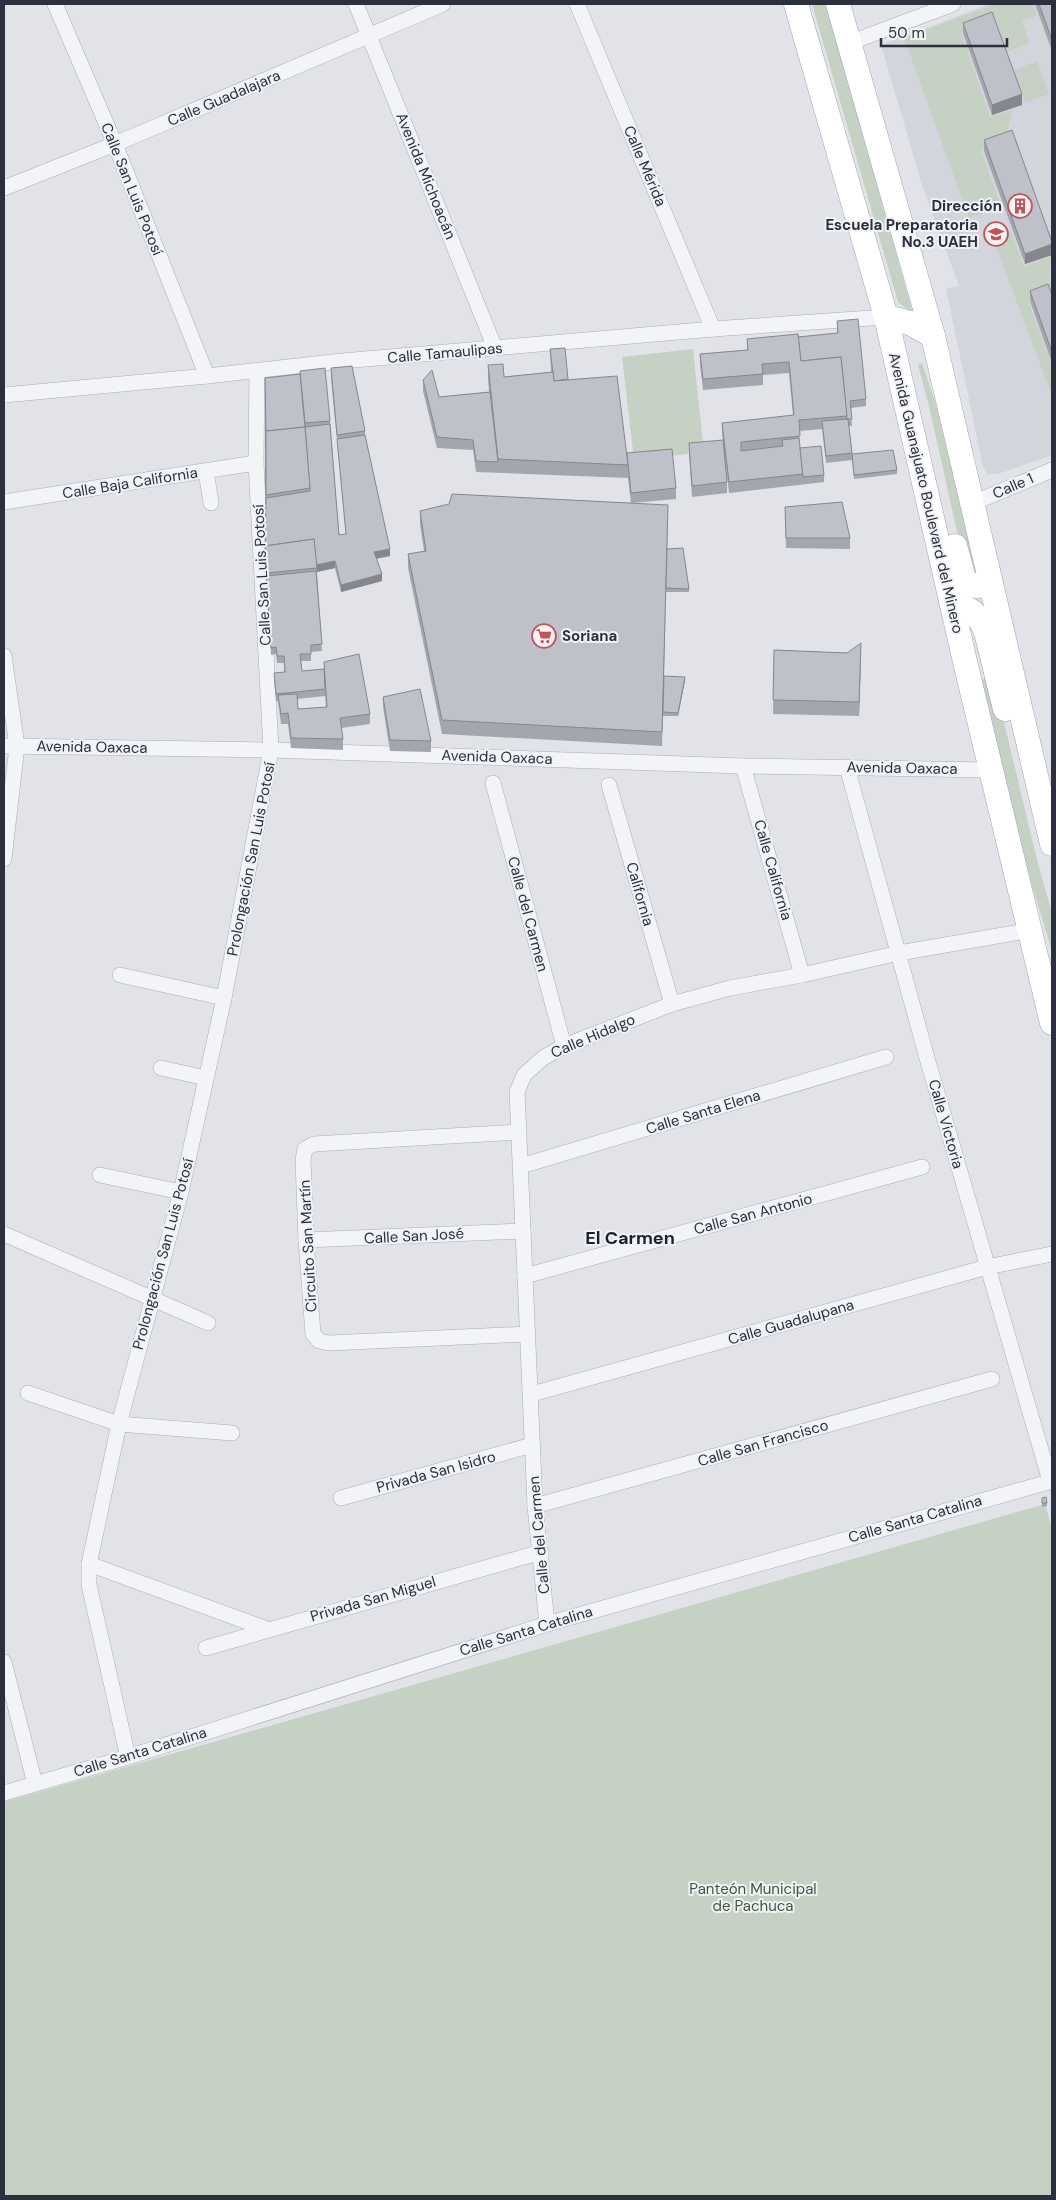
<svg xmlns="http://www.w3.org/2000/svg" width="1056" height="2200" viewBox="0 0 1056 2200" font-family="'DM Sans',sans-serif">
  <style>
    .built { fill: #d3d5dd }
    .green { fill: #c4d1c3 }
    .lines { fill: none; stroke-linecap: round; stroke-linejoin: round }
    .minor-casing { stroke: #aaadb5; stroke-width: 16 }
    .primary-casing { stroke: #a1a5b2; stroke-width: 25 }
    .minor { stroke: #f3f4f7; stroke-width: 15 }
    .primary { stroke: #fff; stroke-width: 24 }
    .wall { fill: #a4a6ae; fill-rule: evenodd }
    .shaded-wall { fill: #86878d }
    .building { fill: #bfc1ca; stroke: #86878d }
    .labels { text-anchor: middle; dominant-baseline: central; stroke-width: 4; stroke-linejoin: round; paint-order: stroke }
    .street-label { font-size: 15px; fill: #2b2f3e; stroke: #f0f2f6 }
    .poi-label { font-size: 15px; font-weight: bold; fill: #2b2f3e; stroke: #f0f2f6; text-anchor: end }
    .park-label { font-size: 15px; fill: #3a583a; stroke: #f0f2f6 }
    .quarter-label { font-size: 18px; font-weight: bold; fill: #1d202f; stroke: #f0f2f6 }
  </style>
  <rect width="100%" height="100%" fill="#e1e3e8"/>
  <path class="built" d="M 990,4 L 1052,4 L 1052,455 L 998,474 L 988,475 L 983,467 L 946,289 L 959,286 L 921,182 L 881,45 Z"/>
  <g class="green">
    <path d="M 812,4 L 826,4 L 913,314 L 898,302 Z"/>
    <path d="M 995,4 L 1033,4 L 1037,15 L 1022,21 L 1030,43 L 1007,52 L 996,20 L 961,32 L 990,117 L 1013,110 L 1005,141 L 981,150 L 1001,207 L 969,218 L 904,38 Z"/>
    <path d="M 1037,61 L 1049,94 L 1025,103 L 1014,70 Z"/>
    <path d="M 1011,231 L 1024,267 L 1051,256 L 1049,277 L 1052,292 L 1028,301 L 1052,366 L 1052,396 L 993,238 Z"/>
    <path d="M 693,349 L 704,452 L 634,460 L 622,357 Z"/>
    <path d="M 922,363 L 937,408 L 977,572 L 976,574 L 966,572 L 929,406 L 918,365 Z"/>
    <path d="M 989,676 L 994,681 L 1038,864 L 1052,913 L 1052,951 L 1021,849 L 983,689 L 982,680 Z"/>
    <path d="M 1045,1504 L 1052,1529 L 1052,2196 L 4,2196 L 4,1802 Z"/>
  </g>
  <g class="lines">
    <g class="minor-casing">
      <g id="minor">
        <path d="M 55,4 L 115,144 L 207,376"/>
        <path d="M 356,4 L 495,348"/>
        <path d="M 577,4 L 713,329"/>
        <path d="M 849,43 L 953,4"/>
        <path d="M 4,188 L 115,144 L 443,4"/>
        <path d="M 4,395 L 207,376 L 342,361 L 713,329 L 886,317"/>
        <path d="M 206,471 L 211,503"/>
        <path d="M 4,502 L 256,463"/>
        <path d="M 973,503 L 1052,470"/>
        <path d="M 4,656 L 17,746 L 4,859"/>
        <path d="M 4,746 L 271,750 L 743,766 L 990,770"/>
        <path d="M 743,766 L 802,975"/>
        <path d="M 847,767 L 927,1058 L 1050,1481"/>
        <path d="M 493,783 L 564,1046"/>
        <path d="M 609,785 L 672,1004"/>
        <path d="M 120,975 L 224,998"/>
        <path d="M 161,1068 L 206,1078"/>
        <path d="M 519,1132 L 314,1144 L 305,1149 L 303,1160 L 306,1240 L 313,1334 L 319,1341 L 329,1343 L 528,1334"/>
        <path d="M 521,1166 L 886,1057"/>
        <path d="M 100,1175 L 181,1192"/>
        <path d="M 4,1234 L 208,1323"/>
        <path d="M 306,1240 L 523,1231"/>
        <path d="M 525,1276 L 922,1167"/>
        <path d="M 28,1393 L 119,1424 L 232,1433"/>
        <path d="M 532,1394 L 987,1267 L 1052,1254"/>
        <path d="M 341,1498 L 532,1445"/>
        <path d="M 535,1506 L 992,1379"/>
        <path d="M 89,1564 L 267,1629"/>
        <path d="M 547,1624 L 535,1506 L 517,1092 L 524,1075 L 543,1058 L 564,1046 L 672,1004 L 730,988 L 802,975 L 899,953 L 1031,930"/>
        <path d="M 206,1648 L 541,1552"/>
        <path d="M 4,1662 L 35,1784"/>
        <path d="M 128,1757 L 89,1585 L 89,1564 L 119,1424 L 181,1192 L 224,998 L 271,750 L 256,463 L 257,371"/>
        <path d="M 4,1793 L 128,1757 L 547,1624 L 1052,1481"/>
      </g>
    </g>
    <g class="primary-casing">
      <g id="primary">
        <path d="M 796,4 L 886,317 L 966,666 L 1052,1023"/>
        <path d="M 838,4 L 933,336 L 1052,844"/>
        <path d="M 886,317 L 910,323 L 933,336"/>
        <path d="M 955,546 L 965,582 L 976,586 L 985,585"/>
        <path d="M 951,601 C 969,608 979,613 986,632 L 1005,709"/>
      </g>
    </g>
    <use href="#minor" class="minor"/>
    <use href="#primary" class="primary"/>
  </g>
  <g class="wall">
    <path d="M 1035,4 L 1052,4 L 1052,51 Z"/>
    <path d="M 963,23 L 1022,105 L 992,115 L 963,33 Z"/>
    <path d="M 984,140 L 1052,242 L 1052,255 L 1025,264 L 984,151 Z"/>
    <path d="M 1030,291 L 1052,295 L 1052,363 L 1030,301 Z"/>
    <path d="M 837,321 L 866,399 L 866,406 L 851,408 L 852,426 L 849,426 L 852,454 L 897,470 L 897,474 L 854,479 L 852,460 L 826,463 L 822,429 L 799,431 L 800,448 L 824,475 L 824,482 L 729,493 L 722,433 L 722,423 L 793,416 L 789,373 L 763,375 L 763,385 L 703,390 L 700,365 L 700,354 L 747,350 L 747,339 L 798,337 L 837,333 Z"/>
    <path d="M 550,349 L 568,379 L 627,453 L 676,488 L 676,499 L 632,503 L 668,519 L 667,549 L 689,589 L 689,592 L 666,592 L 664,676 L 685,680 L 678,716 L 663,716 L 662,746 L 442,734 L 408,568 L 408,554 L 424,551 L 420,524 L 420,511 L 631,503 L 628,478 L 476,472 L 473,450 L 437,448 L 423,391 L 423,380 L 439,397 L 489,392 L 488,379 L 488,365 L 504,377 L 551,372 Z"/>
    <path d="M 331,368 L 365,431 L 365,435 L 390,556 L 376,559 L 382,581 L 341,592 L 335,568 L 317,572 L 322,651 L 311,652 L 311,661 L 301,661 L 302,671 L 324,669 L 324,662 L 370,714 L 370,724 L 341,728 L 343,739 L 343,750 L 291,748 L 288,724 L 281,724 L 278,701 L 276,701 L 274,680 L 274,673 L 284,672 L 284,663 L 277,663 L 276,654 L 271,655 L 265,557 L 265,378 L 330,421 L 339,535 L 346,534 L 331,378 ZM 325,694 L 326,707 L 298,709 L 297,699 L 325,696 Z"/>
    <path d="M 689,443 L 727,482 L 727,493 L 692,497 L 689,454 Z"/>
    <path d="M 785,507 L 850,538 L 850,549 L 786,548 Z"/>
    <path d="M 774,650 L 847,653 L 861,657 L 859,716 L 773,714 Z"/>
    <path d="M 383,697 L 431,741 L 431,752 L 390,751 L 383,707 Z"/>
    <path d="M 1042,1498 L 1047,1503 L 1047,1506 L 1042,1507 Z"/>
  </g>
  <g class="shaded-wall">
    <path d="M 1022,94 L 1022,105 L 992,115 L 992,105 Z"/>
    <path d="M 1052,244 L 1052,255 L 1025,264 L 1025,254 Z"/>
    <path d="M 390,549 L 390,556 L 374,559 L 374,552 Z"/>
    <path d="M 335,561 L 335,568 L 317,572 L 316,565 Z"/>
    <path d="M 382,574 L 382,581 L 341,592 L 341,585 Z"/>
    <path d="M 861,643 L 861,657 L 859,716 L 859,702 Z"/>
    <path d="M 685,677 L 685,680 L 678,716 L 678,713 Z"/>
  </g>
  <g class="building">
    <path d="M 1039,4 L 1052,4 L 1052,40 Z"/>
    <path d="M 992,12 L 1022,94 L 992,105 L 963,23 Z"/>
    <path d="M 1012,130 L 1052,242 L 1052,244 L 1025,254 L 984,140 Z"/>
    <path d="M 1048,284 L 1052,295 L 1052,352 L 1030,291 Z"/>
    <path d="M 858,319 L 866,399 L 850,401 L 852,419 L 847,419 L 841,357 L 801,361 L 798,337 L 838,333 L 837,321 Z"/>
    <path d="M 798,334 L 801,361 L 841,357 L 847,416 L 799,420 L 800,436 L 741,442 L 741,451 L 783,446 L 782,440 L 799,438 L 803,474 L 729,482 L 722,423 L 794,415 L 789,362 L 762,364 L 763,374 L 703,379 L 700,354 L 748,350 L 747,339 Z"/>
    <path d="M 565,348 L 568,379 L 554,381 L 550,349 Z"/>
    <path d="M 503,364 L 504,377 L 553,372 L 554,381 L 617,376 L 628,465 L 498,459 L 488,365 Z"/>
    <path d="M 352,366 L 365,431 L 337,435 L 331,368 Z"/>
    <path d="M 325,368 L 330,421 L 305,423 L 300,371 Z"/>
    <path d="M 432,370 L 439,397 L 490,392 L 498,462 L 476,461 L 473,440 L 437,437 L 423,380 Z"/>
    <path d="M 300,374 L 305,427 L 330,424 L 339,535 L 346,534 L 337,439 L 365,435 L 390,549 L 374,552 L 382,574 L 341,585 L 335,561 L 316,565 L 314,539 L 265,546 L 266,498 L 310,491 L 305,427 L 266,431 L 265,378 Z"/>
    <path d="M 848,419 L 852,453 L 826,456 L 822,421 Z"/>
    <path d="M 305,427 L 310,488 L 266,495 L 266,431 Z"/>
    <path d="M 723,440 L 727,482 L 692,486 L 689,443 Z"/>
    <path d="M 821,446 L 824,475 L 803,477 L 800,448 Z"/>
    <path d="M 672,449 L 676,488 L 631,493 L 627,453 Z"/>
    <path d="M 893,450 L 897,470 L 854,475 L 852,454 Z"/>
    <path d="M 452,494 L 668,505 L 662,732 L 442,720 L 408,554 L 426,551 L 420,511 L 449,504 Z"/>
    <path d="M 842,502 L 850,538 L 786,538 L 785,507 Z"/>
    <path d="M 314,539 L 317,568 L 266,573 L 265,546 Z"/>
    <path d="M 683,548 L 689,589 L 666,588 L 667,549 Z"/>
    <path d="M 316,571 L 322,644 L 311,645 L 311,654 L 300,654 L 302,671 L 324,669 L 325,689 L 276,694 L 274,673 L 285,672 L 284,656 L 277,656 L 276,647 L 271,648 L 266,576 Z"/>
    <path d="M 861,643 L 859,702 L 773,700 L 774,650 L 847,653 Z"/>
    <path d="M 359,654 L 370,714 L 340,718 L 343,739 L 291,738 L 288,713 L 281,714 L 278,695 L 297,694 L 298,709 L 327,707 L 324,662 Z"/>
    <path d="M 664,676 L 685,677 L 678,713 L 663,712 Z"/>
    <path d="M 420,689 L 431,741 L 390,740 L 383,697 Z"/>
    <path d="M 1046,1497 L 1047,1503 L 1042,1503 L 1042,1498 Z"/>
  </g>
  <defs>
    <g id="building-ring" transform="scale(1.25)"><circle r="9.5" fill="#f0f2f6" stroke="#c05553" stroke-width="1.5"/><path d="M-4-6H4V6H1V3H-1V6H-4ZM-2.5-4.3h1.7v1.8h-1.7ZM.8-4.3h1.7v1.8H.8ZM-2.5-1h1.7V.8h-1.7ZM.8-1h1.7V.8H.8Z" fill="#c05553"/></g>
    <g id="school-ring" transform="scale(1.25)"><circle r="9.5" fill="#f0f2f6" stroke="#c05553" stroke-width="1.5"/><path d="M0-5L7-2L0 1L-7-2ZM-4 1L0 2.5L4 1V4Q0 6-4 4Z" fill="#c05553"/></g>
    <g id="supermarket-ring" transform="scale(1.25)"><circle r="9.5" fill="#f0f2f6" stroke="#c05553" stroke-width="1.5"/><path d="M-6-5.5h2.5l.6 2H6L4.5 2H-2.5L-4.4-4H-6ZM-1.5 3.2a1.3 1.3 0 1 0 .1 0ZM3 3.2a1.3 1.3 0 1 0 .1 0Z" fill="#c05553"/></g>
  </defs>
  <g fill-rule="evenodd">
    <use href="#building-ring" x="1020" y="206"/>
    <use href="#school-ring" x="996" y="234"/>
    <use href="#supermarket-ring" x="544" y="636"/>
  </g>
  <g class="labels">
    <g class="street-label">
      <text transform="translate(224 98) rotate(-23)">Calle Guadalajara</text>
      <text transform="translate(645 166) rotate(67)">Calle Mérida</text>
      <text transform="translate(426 176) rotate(68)">Avenida Michoacán</text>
      <text transform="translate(132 189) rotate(68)">Calle San Luis Potosí</text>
      <text transform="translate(445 353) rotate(-5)">Calle Tamaulipas</text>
      <text transform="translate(130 483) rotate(-9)">Calle Baja California</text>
      <text transform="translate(1013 486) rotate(-23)">Calle 1</text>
      <text transform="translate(926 493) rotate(77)">Avenida Guanajuato Boulevard del Minero</text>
      <text transform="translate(262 575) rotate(-93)">Calle San Luis Potosí</text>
      <text transform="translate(92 747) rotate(1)">Avenida Oaxaca</text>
      <text transform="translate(497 757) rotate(2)">Avenida Oaxaca</text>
      <text transform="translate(902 768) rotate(1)">Avenida Oaxaca</text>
      <text transform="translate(251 859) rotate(-79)">Prolongación San Luis Potosí</text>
      <text transform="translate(773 870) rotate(74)">Calle California</text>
      <text transform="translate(640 894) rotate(74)">California</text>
      <text transform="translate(528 914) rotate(75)">Calle del Carmen</text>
      <text transform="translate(593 1036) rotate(-23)">Calle Hidalgo</text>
      <text transform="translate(703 1112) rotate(-17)">Calle Santa Elena</text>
      <text transform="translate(946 1124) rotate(74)">Calle Victoria</text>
      <text transform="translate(753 1214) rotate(-15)">Calle San Antonio</text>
      <text transform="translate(414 1236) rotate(-3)">Calle San José</text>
      <text transform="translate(308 1246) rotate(-93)">Circuito San Martín</text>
      <text transform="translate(163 1254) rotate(-75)">Prolongación San Luis Potosí</text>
      <text transform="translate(791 1322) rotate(-16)">Calle Guadalupana</text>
      <text transform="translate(763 1443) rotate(-16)">Calle San Francisco</text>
      <text transform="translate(436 1472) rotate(-15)">Privada San Isidro</text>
      <text transform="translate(915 1519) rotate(-16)">Calle Santa Catalina</text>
      <text transform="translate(539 1535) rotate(-95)">Calle del Carmen</text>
      <text transform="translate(373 1599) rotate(-16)">Privada San Miguel</text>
      <text transform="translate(526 1631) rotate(-17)">Calle Santa Catalina</text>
      <text transform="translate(140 1752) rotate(-17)">Calle Santa Catalina</text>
    </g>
    <g class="poi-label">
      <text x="1002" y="206">Dirección</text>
      <text x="978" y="225">Escuela Preparatoria<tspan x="978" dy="17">No.3 UAEH</tspan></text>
      <text x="562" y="636" text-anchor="start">Soriana</text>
    </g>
    <g class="park-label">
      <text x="753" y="1889">Panteón Municipal<tspan x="753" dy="17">de Pachuca</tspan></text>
    </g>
    <g class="quarter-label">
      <text x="630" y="1238">El Carmen</text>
    </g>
  </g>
  <rect width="1056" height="2200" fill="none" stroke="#2b2f3e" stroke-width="10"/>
  <path d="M881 38v8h126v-8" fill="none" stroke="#2b2f3e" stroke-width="2.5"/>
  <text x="888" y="38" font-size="15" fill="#2b2f3e" stroke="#f0f2f6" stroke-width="4" paint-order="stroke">50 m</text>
</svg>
